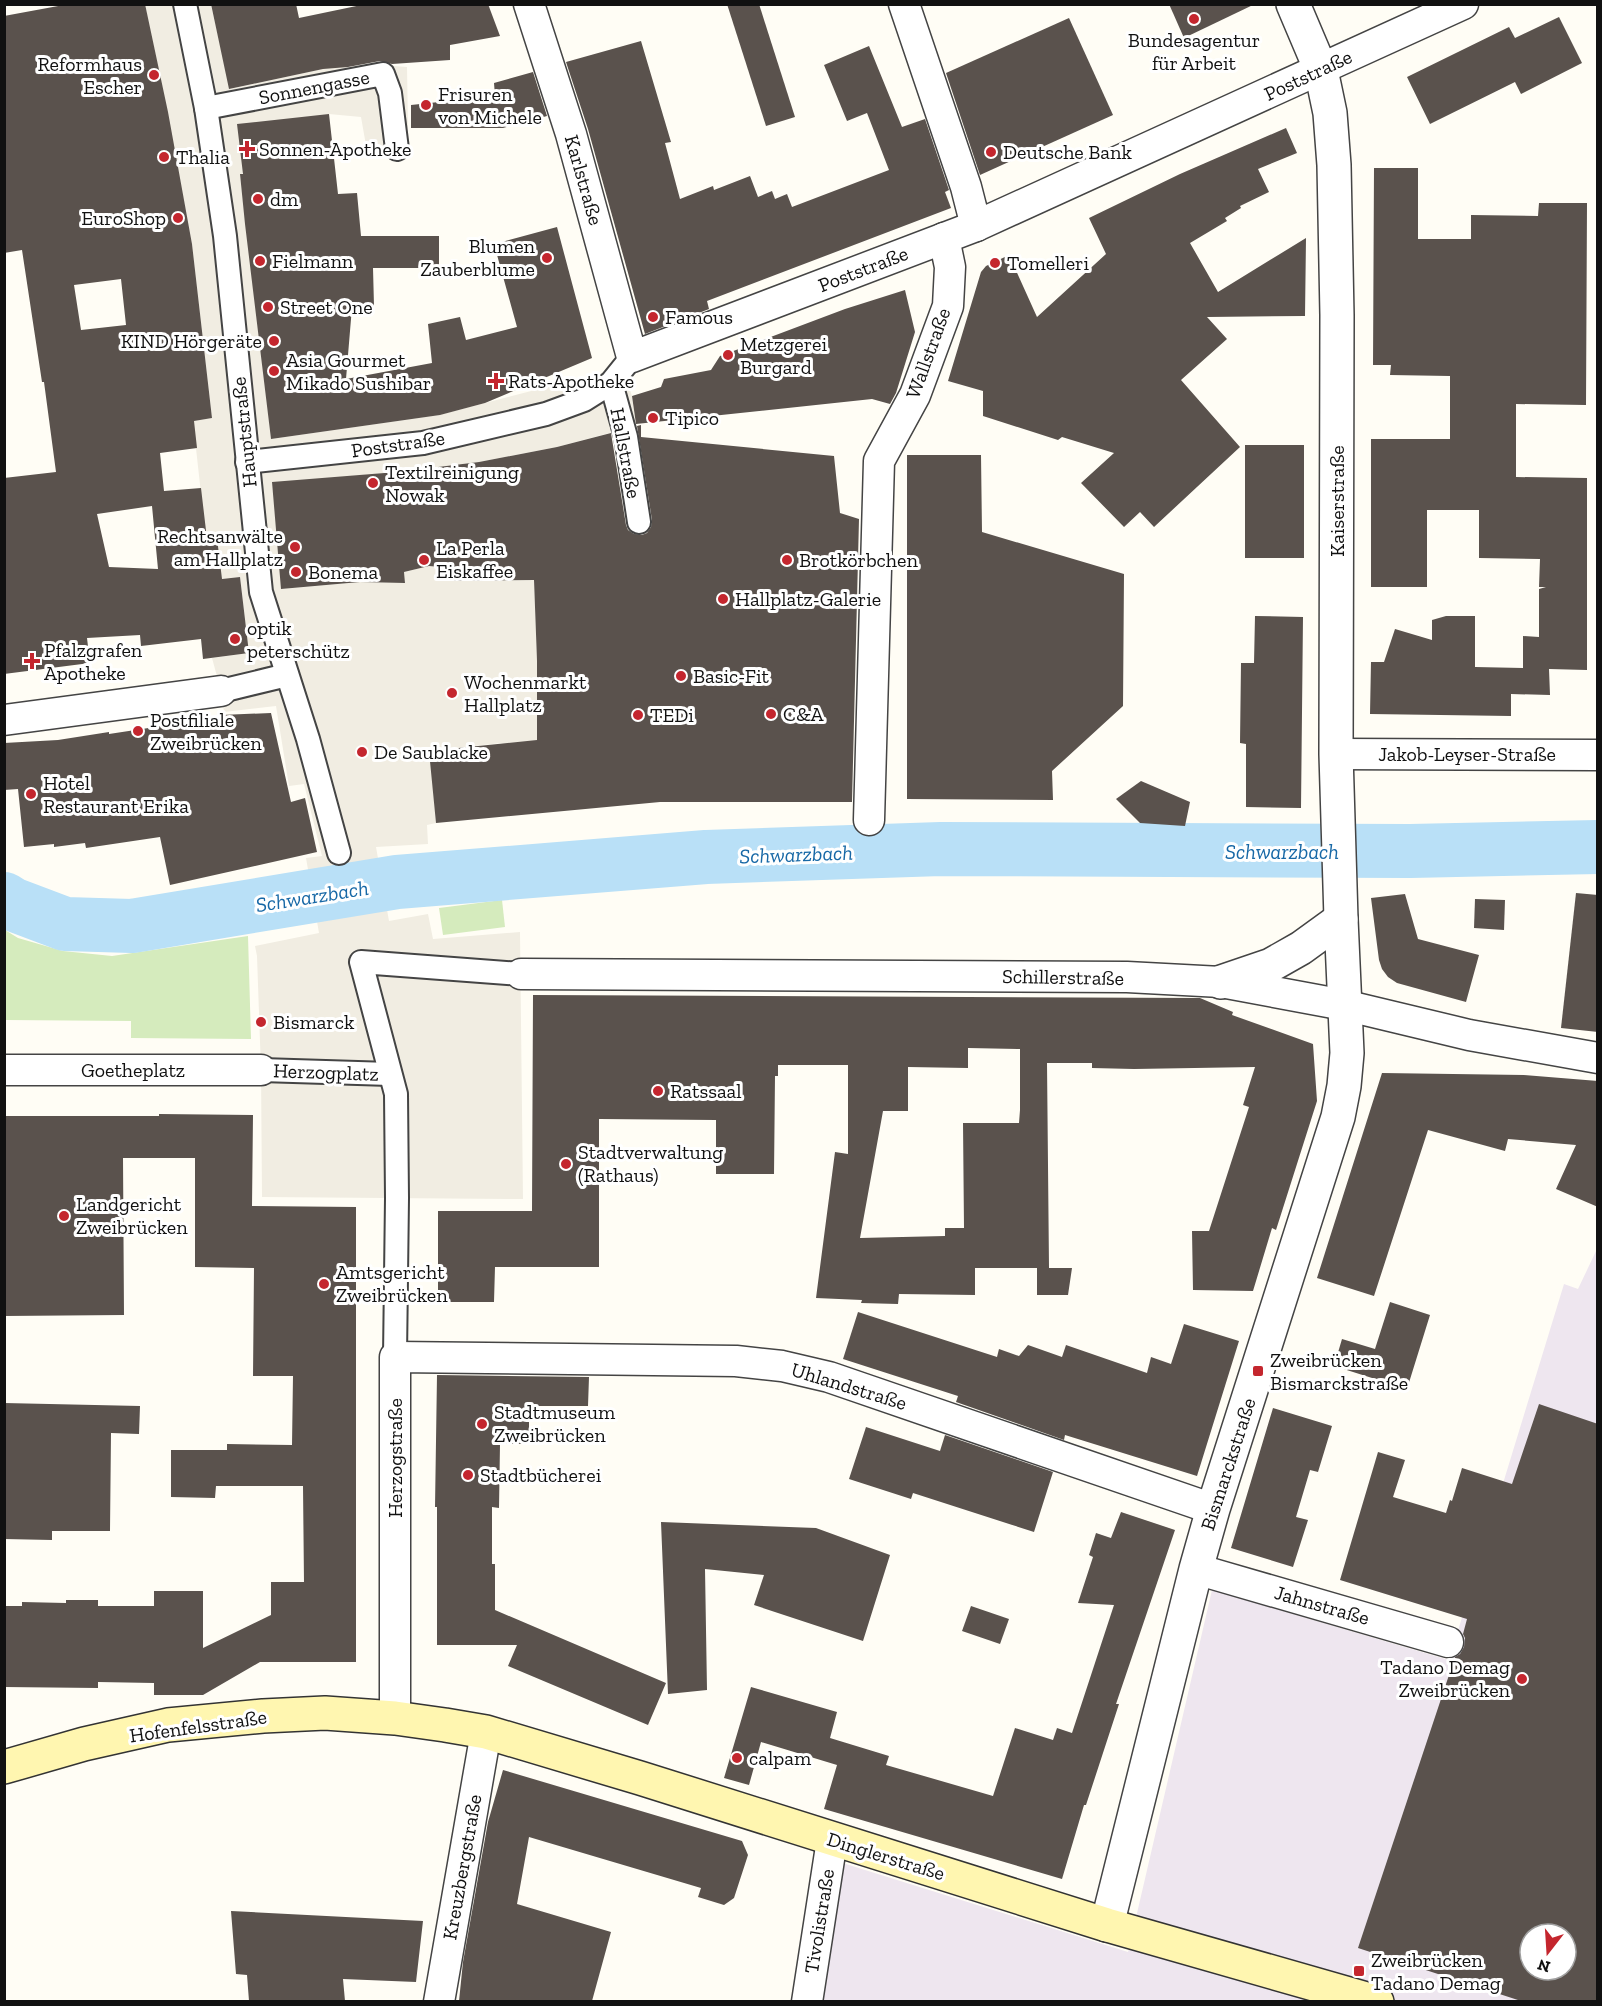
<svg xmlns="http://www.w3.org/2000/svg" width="1602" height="2006" viewBox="0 0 1602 2006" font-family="'Zilla Slab',serif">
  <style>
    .industrial { fill: #eee6ef; fill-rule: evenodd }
    .green { fill: #d5ebbd }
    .plaza { fill: #f1ede2 }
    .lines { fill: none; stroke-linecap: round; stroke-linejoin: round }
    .river { stroke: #b9e0f7; stroke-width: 54 }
    .building { fill: #5a524d; fill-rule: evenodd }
    .pedestrian-casing { stroke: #444; stroke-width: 26 }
    .minor-casing { stroke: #444; stroke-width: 33 }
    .tertiary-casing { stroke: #444; stroke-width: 36 }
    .secondary-casing { stroke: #333; stroke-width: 36 }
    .pedestrian { stroke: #fff; stroke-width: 22 }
    .minor { stroke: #fff; stroke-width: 30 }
    .tertiary { stroke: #fff; stroke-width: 33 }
    .secondary { stroke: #fff6b0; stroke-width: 33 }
    .poi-dot { fill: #c4262e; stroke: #fff; stroke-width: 2 }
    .labels { text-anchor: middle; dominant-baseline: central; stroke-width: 6; stroke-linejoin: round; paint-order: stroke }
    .poi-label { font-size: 20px; fill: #111; stroke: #fff; text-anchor: start }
    .street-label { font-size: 20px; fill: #111; stroke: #fff }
    .water-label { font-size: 21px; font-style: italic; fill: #1768a6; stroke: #fff }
  </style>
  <rect width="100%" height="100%" fill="#fffdf5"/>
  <path class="industrial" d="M 1597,1249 L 1597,2001 L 812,2002 L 833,1860 L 1128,1952 L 1212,1590 L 1449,1660 L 1564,1284 L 1578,1289 ZM 1530,1934 L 1566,1934 L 1566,1970 L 1530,1970 Z"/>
  <g class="green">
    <path d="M 502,900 L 505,927 L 443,935 L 439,908 Z"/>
    <path d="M 5,930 L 18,938 L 63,951 L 112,956 L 248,936 L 251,1039 L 131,1038 L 131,1021 L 5,1020 Z"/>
  </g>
  <path class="plaza" d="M 145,5 L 211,5 L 230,89 L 327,68 L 381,65 L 407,67 L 408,127 L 397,149 L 386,153 L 367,151 L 361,117 L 329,114 L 240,175 L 271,439 L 439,415 L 597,374 L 621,371 L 626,378 L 632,396 L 651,533 L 631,535 L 617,431 L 557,447 L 479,462 L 397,472 L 272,483 L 282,589 L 360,582 L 405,583 L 404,572 L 429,566 L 452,568 L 455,581 L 534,580 L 537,661 L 537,750 L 501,743 L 430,751 L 436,823 L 427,825 L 428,844 L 376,847 L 389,921 L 428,914 L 433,939 L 520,932 L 523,1199 L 262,1197 L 261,1070 L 257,956 L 255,946 L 319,933 L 306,858 L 322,856 L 304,784 L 289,786 L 276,706 L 224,712 L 221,691 L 212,658 L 249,653 L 240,577 L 194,582 L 221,568 L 217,538 L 206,539 L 193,421 L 212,418 L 192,244 L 163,90 Z"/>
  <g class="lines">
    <path class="river" d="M 4,899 L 12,904 L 65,924 L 132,926 L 397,882 L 706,857 L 941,849 L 1410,851 L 1598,847"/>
  </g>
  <g class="building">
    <path d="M 69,4 L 145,4 L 168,112 L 192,244 L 212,418 L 194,421 L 197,448 L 160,453 L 164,491 L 201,488 L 207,539 L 217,538 L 222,579 L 240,577 L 249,653 L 203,659 L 201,639 L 141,646 L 140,635 L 87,638 L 90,663 L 4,674 L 4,478 L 56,472 L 44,382 L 42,382 L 22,250 L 4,253 L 4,16 ZM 121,279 L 126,325 L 81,330 L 74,285 ZM 152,506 L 158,569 L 109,567 L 97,514 Z"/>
    <path d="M 211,4 L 296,4 L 299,18 L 366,4 L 488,4 L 500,36 L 450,45 L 450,60 L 392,64 L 380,61 L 348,67 L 323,69 L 229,89 Z"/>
    <path d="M 727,4 L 759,4 L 795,117 L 766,126 Z"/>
    <path d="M 1169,4 L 1255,4 L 1184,38 Z"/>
    <path d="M 1559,17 L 1582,63 L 1521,94 L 1515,82 L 1430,124 L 1407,77 L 1509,27 L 1515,38 Z"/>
    <path d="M 1069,18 L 1113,115 L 980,175 L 946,73 Z"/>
    <path d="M 641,41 L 671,142 L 665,143 L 680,199 L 713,186 L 714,190 L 750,176 L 758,197 L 772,191 L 775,199 L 787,194 L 792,207 L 889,170 L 867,113 L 847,121 L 824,65 L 869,46 L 902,127 L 925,119 L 949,190 L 945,192 L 951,208 L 707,301 L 709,309 L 645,334 L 588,129 L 566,62 Z"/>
    <path d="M 533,72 L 547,116 L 503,128 L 411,128 L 411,105 L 495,96 L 494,83 Z"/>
    <path d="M 329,114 L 338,194 L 357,193 L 361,236 L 439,236 L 439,268 L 373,268 L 374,306 L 352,307 L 346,379 L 432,363 L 428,324 L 460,317 L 466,340 L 517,327 L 494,244 L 557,227 L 592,358 L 485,403 L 440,415 L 271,439 L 245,224 L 240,174 L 243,174 L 237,124 Z"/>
    <path d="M 1286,128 L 1297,153 L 1258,169 L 1269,192 L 1240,206 L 1241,208 L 1225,218 L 1227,221 L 1190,243 L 1218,292 L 1306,238 L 1305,316 L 1207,317 L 1227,339 L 1181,380 L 1240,447 L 1154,527 L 1140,512 L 1124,527 L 1081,483 L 1114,453 L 1062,437 L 1058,440 L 983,416 L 983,391 L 948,381 L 981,272 L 986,266 L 1009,255 L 1037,317 L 1106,254 L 1089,218 L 1180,174 Z"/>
    <path d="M 1374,168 L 1418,168 L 1418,239 L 1471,239 L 1471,215 L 1538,216 L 1539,203 L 1587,203 L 1586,405 L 1516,404 L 1516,477 L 1587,478 L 1587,670 L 1549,669 L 1550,695 L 1511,694 L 1511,716 L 1370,714 L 1371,662 L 1384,662 L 1395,629 L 1432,640 L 1432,620 L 1446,616 L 1475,616 L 1475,667 L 1523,668 L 1523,636 L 1539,637 L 1539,589 L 1546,587 L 1539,587 L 1540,559 L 1479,558 L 1479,510 L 1427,510 L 1427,587 L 1371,587 L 1371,439 L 1450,439 L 1450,376 L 1390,375 L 1391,365 L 1373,365 Z"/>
    <path d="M 905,290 L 915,332 L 896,393 L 890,404 L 872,399 L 636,424 L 632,396 L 661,387 L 664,379 L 711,370 L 720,356 L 845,309 Z"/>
    <path d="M 641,425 L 641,437 L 834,456 L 840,513 L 859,519 L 852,802 L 660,802 L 436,823 L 429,751 L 537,740 L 537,661 L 534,580 L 454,581 L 452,568 L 429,566 L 404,572 L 405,583 L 360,582 L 281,589 L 272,482 L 397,472 L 479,462 L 557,447 L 611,433 L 626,525 L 628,530 L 634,534 L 642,535 L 647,533 L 651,527 L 652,520 L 637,426 Z"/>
    <rect x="1245" y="445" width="59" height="113"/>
    <path d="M 907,455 L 981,455 L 982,532 L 1124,574 L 1123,706 L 1052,771 L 1053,800 L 907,799 Z"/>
    <path d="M 1255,616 L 1303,617 L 1301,808 L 1246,807 L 1246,744 L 1240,743 L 1241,663 L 1254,663 Z"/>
    <path d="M 271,713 L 291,802 L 305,798 L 317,852 L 170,885 L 160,837 L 86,848 L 85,843 L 54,847 L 54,844 L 24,847 L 18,789 L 4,790 L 4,743 L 58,740 L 109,732 L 109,734 L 221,717 L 221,715 Z"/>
    <path d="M 1141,781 L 1190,802 L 1185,826 L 1140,823 L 1116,799 Z"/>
    <path d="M 1576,893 L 1598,895 L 1598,1032 L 1561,1028 Z"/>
    <path d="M 1405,894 L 1418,939 L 1479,955 L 1466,1002 L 1397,983 L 1388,977 L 1382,969 L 1379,960 L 1371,898 Z"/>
    <path d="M 1475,899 L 1505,900 L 1504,930 L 1474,928 Z"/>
    <path d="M 533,995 L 1200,998 L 1233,1012 L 1232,1015 L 1313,1044 L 1317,1101 L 1276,1230 L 1272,1228 L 1253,1291 L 1193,1290 L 1192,1231 L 1209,1231 L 1249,1107 L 1243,1105 L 1255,1067 L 1134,1069 L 1092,1068 L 1092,1063 L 1047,1063 L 1049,1268 L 1072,1268 L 1068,1295 L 1037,1295 L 1037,1268 L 975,1268 L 975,1295 L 899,1294 L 898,1304 L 861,1303 L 862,1300 L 816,1298 L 835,1152 L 848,1154 L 848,1065 L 778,1065 L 778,1076 L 775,1076 L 774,1174 L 716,1174 L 716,1120 L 599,1119 L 599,1267 L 495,1267 L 494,1302 L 438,1302 L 438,1211 L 532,1211 ZM 968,1048 L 1020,1049 L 1020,1110 L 1019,1123 L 963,1123 L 964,1228 L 945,1228 L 945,1236 L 860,1238 L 883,1111 L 908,1111 L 908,1067 L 968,1068 Z"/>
    <path d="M 1382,1073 L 1524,1075 L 1598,1081 L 1598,1207 L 1556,1189 L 1576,1145 L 1508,1139 L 1505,1151 L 1428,1130 L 1374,1296 L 1317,1278 Z"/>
    <path d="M 159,1114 L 253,1115 L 252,1206 L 356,1207 L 356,1662 L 260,1662 L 203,1695 L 154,1695 L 154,1683 L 98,1682 L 98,1688 L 4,1687 L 4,1606 L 22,1606 L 22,1602 L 66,1603 L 66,1600 L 98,1600 L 98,1606 L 154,1606 L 154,1591 L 203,1591 L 203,1648 L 271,1615 L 271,1582 L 304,1582 L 303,1486 L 216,1486 L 215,1498 L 171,1497 L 171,1450 L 227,1450 L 227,1444 L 292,1445 L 293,1376 L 253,1376 L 254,1268 L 195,1267 L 195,1158 L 123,1158 L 124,1315 L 4,1316 L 4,1116 L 159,1116 Z"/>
    <path d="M 1390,1302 L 1430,1315 L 1407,1389 L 1334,1366 L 1342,1339 L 1375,1349 Z"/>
    <path d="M 858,1312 L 997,1357 L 999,1349 L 1019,1356 L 1028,1345 L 1062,1357 L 1066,1345 L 1147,1373 L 1151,1357 L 1171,1364 L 1184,1324 L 1239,1341 L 1197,1476 L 1065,1435 L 1064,1440 L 956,1402 L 958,1396 L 843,1359 Z"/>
    <path d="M 437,1375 L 589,1377 L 588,1406 L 529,1406 L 529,1444 L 500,1444 L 499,1508 L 492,1507 L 492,1564 L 495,1564 L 495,1610 L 666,1683 L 648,1725 L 508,1666 L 517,1645 L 437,1645 L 437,1507 L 435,1507 Z"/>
    <path d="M 4,1403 L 140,1406 L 139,1434 L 111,1433 L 110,1531 L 52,1531 L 52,1540 L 4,1539 Z"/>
    <path d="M 1539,1404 L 1598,1424 L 1598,2001 L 1521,2001 L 1358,1948 L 1455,1657 L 1460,1654 L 1464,1647 L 1465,1638 L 1463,1634 L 1467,1619 L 1340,1580 L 1378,1452 L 1405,1460 L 1393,1497 L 1446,1513 L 1450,1500 L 1452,1501 L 1462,1468 L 1512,1484 ZM 1530,1934 L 1566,1934 L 1566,1970 L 1530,1970 Z"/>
    <path d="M 1273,1408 L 1332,1426 L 1318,1472 L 1310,1470 L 1296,1517 L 1308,1520 L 1293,1567 L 1231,1548 Z"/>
    <path d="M 866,1427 L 940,1451 L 945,1435 L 1053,1472 L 1034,1532 L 913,1493 L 911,1499 L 849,1479 Z"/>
    <path d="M 1121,1512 L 1175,1530 L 1116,1704 L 1119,1704 L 1086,1805 L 1084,1805 L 1062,1879 L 824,1809 L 837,1765 L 761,1742 L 749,1785 L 724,1778 L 751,1687 L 837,1712 L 830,1738 L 889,1756 L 886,1765 L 993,1796 L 1015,1728 L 1053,1740 L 1057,1728 L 1072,1733 L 1114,1605 L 1078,1603 L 1093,1557 L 1089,1555 L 1096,1533 L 1111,1538 Z"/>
    <path d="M 661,1522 L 816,1528 L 890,1555 L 863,1641 L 754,1605 L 764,1575 L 705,1569 L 707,1690 L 668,1694 Z"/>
    <path d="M 971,1606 L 1009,1619 L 1000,1644 L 962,1631 Z"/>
    <path d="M 503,1770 L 742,1841 L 748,1855 L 734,1898 L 724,1905 L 698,1897 L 701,1888 L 529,1837 L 517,1904 L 611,1932 L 592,2001 L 459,2001 L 463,1962 L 488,1822 Z"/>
    <path d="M 231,1911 L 423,1921 L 416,1982 L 343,1979 L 345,2001 L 249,2001 L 247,1975 L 236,1974 Z"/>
  </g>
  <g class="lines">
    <g class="pedestrian-casing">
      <g id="pedestrian">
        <path d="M 185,4 L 206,108 L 225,236 L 261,592 L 308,739 L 339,853"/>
        <path d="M 206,108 L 383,74 L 390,93 L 397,149"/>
        <path d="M 611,383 L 626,437 L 639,522"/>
        <path d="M 247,462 L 423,443 L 546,414 L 584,400 L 611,383 L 632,357"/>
        <path d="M 221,691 L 287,675"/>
        <path d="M 261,1070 L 390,1074"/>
        <path d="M 395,1357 L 397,1198 L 396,1094 L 361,962 L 521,974"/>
      </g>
    </g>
    <g class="minor-casing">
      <g id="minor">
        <path d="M 529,4 L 571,134 L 632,357 L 976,226 L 1463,4"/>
        <path d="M 904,4 L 966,187 L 976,226"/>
        <path d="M 4,720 L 221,691"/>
        <path d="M 1336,754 L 1598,755"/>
        <path d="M 869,820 L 879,461 L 915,395 L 948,306 L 950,267 L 944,238"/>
        <path d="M 521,974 L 1127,977 L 1221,982 L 1344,1005 L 1469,1035 L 1598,1058"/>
        <path d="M 4,1070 L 261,1070"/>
        <path d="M 1196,1569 L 1448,1642"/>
        <path d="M 395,1718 L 395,1357 L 736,1361 L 782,1366 L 829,1377 L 1213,1509"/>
        <path d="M 439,2002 L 486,1732"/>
        <path d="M 807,2002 L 832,1840"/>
      </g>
    </g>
    <g class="tertiary-casing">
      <g id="tertiary">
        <path d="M 1221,982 L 1271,965 L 1301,948 L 1341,919"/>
        <path d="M 1107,1925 L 1196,1569 L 1213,1509 L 1338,1117 L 1344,1086 L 1347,1053 L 1341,919 L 1336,754 L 1337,315 L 1334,165 L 1330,113 L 1321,70 L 1293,4"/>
      </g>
    </g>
    <g class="secondary-casing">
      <path id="secondary" d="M 4,1767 L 84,1744 L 168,1725 L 263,1716 L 325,1713 L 395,1718 L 445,1725 L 486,1732 L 640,1778 L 1107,1925 L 1377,2002"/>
    </g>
    <use href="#pedestrian" class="pedestrian"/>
    <use href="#minor" class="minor"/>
    <use href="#tertiary" class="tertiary"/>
    <use href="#secondary" class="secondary"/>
  </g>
  <g class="poi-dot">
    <circle cx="1194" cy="19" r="6"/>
    <circle cx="154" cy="75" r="6"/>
    <circle cx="426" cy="105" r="6"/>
    <path d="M244 140h6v6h6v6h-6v6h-6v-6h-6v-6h6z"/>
    <circle cx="991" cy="152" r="6"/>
    <circle cx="164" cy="157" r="6"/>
    <circle cx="258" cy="199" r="6"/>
    <circle cx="178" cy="218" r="6"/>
    <circle cx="547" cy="258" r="6"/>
    <circle cx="260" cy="261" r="6"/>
    <circle cx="995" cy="263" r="6"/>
    <circle cx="268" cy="307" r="6"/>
    <circle cx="653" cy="317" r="6"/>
    <circle cx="274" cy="341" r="6"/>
    <circle cx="728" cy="355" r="6"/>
    <circle cx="274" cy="371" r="6"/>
    <path d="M493 372h6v6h6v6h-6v6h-6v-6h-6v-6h6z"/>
    <circle cx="653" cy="418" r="6"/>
    <circle cx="373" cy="483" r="6"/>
    <circle cx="295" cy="547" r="6"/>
    <circle cx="424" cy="560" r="6"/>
    <circle cx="787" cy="560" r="6"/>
    <circle cx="296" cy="572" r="6"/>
    <circle cx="723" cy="599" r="6"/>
    <circle cx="235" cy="639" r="6"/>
    <path d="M29 652h6v6h6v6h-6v6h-6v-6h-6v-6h6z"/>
    <circle cx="681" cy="676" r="6"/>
    <circle cx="452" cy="693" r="6"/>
    <circle cx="771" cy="714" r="6"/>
    <circle cx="638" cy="715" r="6"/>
    <circle cx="138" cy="731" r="6"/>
    <circle cx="362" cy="752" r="6"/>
    <circle cx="31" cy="794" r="6"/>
    <circle cx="261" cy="1022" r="6"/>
    <circle cx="658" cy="1091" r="6"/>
    <circle cx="566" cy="1164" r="6"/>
    <circle cx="64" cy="1216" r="6"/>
    <circle cx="324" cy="1284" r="6"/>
    <rect x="1252" y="1365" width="12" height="12" rx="3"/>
    <circle cx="482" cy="1424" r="6"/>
    <circle cx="468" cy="1475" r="6"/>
    <circle cx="1522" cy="1679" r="6"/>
    <circle cx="737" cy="1758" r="6"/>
    <rect x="1353" y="1965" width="12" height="12" rx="3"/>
  </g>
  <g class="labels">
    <g class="poi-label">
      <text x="1194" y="40" text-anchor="middle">Bundesagentur<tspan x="1194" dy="23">für Arbeit</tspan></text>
      <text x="142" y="64" text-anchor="end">Reformhaus<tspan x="142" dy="23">Escher</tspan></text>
      <text x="438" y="94">Frisuren<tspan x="438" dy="23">von Michele</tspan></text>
      <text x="259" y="149">Sonnen-Apotheke</text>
      <text x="1003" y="152">Deutsche Bank</text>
      <text x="176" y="157">Thalia</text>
      <text x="270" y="199">dm</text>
      <text x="166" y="218" text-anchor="end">EuroShop</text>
      <text x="535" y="246" text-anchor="end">Blumen<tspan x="535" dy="23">Zauberblume</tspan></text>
      <text x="272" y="261">Fielmann</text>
      <text x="1007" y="263">Tomelleri</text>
      <text x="280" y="307">Street One</text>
      <text x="665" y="317">Famous</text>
      <text x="262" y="341" text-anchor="end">KIND Hörgeräte</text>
      <text x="740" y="344">Metzgerei<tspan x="740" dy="23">Burgard</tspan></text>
      <text x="286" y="360">Asia Gourmet<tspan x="286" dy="23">Mikado Sushibar</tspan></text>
      <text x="508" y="381">Rats-Apotheke</text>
      <text x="665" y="418">Tipico</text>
      <text x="385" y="472">Textilreinigung<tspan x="385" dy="23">Nowak</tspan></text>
      <text x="283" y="536" text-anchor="end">Rechtsanwälte<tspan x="283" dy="23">am Hallplatz</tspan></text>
      <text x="436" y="548">La Perla<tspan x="436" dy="23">Eiskaffee</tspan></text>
      <text x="799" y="560">Brotkörbchen</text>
      <text x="308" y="572">Bonema</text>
      <text x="735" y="599">Hallplatz-Galerie</text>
      <text x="247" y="628">optik<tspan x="247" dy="23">peterschütz</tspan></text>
      <text x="44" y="650">Pfalzgrafen<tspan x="44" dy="23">Apotheke</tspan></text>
      <text x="693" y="676">Basic-Fit</text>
      <text x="464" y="682">Wochenmarkt<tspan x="464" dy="23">Hallplatz</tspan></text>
      <text x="783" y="714">C&amp;A</text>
      <text x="650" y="715">TEDi</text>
      <text x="150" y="720">Postfiliale<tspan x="150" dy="23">Zweibrücken</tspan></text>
      <text x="374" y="752">De Saublacke</text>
      <text x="43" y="783">Hotel<tspan x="43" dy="23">Restaurant Erika</tspan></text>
      <text x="273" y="1022">Bismarck</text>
      <text x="670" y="1091">Ratssaal</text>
      <text x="578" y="1152">Stadtverwaltung<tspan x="578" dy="23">(Rathaus)</tspan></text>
      <text x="76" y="1204">Landgericht<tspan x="76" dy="23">Zweibrücken</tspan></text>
      <text x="336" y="1272">Amtsgericht<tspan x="336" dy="23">Zweibrücken</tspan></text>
      <text x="1270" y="1360">Zweibrücken<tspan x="1270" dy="23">Bismarckstraße</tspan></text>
      <text x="494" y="1412">Stadtmuseum<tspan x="494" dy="23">Zweibrücken</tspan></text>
      <text x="480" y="1475">Stadtbücherei</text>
      <text x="1510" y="1667" text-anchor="end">Tadano Demag<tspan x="1510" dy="23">Zweibrücken</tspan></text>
      <text x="749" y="1758">calpam</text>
      <text x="1371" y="1960">Zweibrücken<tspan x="1371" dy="23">Tadano Demag</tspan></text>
    </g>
    <g class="street-label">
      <text transform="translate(1308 75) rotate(-25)">Poststraße</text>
      <text transform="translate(314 87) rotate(-11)">Sonnengasse</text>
      <text transform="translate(584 180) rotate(74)">Karlstraße</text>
      <text transform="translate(863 269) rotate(-21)">Poststraße</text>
      <text transform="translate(928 353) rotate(-70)">Wallstraße</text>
      <text transform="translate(244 432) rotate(-96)">Hauptstraße</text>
      <text transform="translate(398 444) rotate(-8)">Poststraße</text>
      <text transform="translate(626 453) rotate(79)">Hallstraße</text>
      <text transform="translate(1337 501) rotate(-90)">Kaiserstraße</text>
      <text x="1467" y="754">Jakob-Leyser-Straße</text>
      <text transform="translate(1063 977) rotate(1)">Schillerstraße</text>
      <text x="133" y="1070">Goetheplatz</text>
      <text transform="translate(326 1072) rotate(2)">Herzogplatz</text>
      <text transform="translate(849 1386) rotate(17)">Uhlandstraße</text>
      <text transform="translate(395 1458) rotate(-90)">Herzogstraße</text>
      <text transform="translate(1228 1464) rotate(-72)">Bismarckstraße</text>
      <text transform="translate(1322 1605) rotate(16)">Jahnstraße</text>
      <text transform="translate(198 1726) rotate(-8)">Hofenfelsstraße</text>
      <text transform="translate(886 1856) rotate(17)">Dinglerstraße</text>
      <text transform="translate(462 1867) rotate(-80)">Kreuzbergstraße</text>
      <text transform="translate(819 1921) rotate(-81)">Tivolistraße</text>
    </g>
    <g class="water-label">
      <text x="1282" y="851">Schwarzbach</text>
      <text transform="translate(796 854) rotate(-2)">Schwarzbach</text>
      <text transform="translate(312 896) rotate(-9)">Schwarzbach</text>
    </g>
  </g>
  <rect width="1602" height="2006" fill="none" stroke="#111111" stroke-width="12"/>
  <g transform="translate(1548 1952) rotate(197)"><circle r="28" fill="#ffffff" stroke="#a0a0a0" stroke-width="1.5"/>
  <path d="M0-4.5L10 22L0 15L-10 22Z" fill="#c4262e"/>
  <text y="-9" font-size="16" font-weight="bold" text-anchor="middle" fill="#111111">N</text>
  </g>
</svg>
